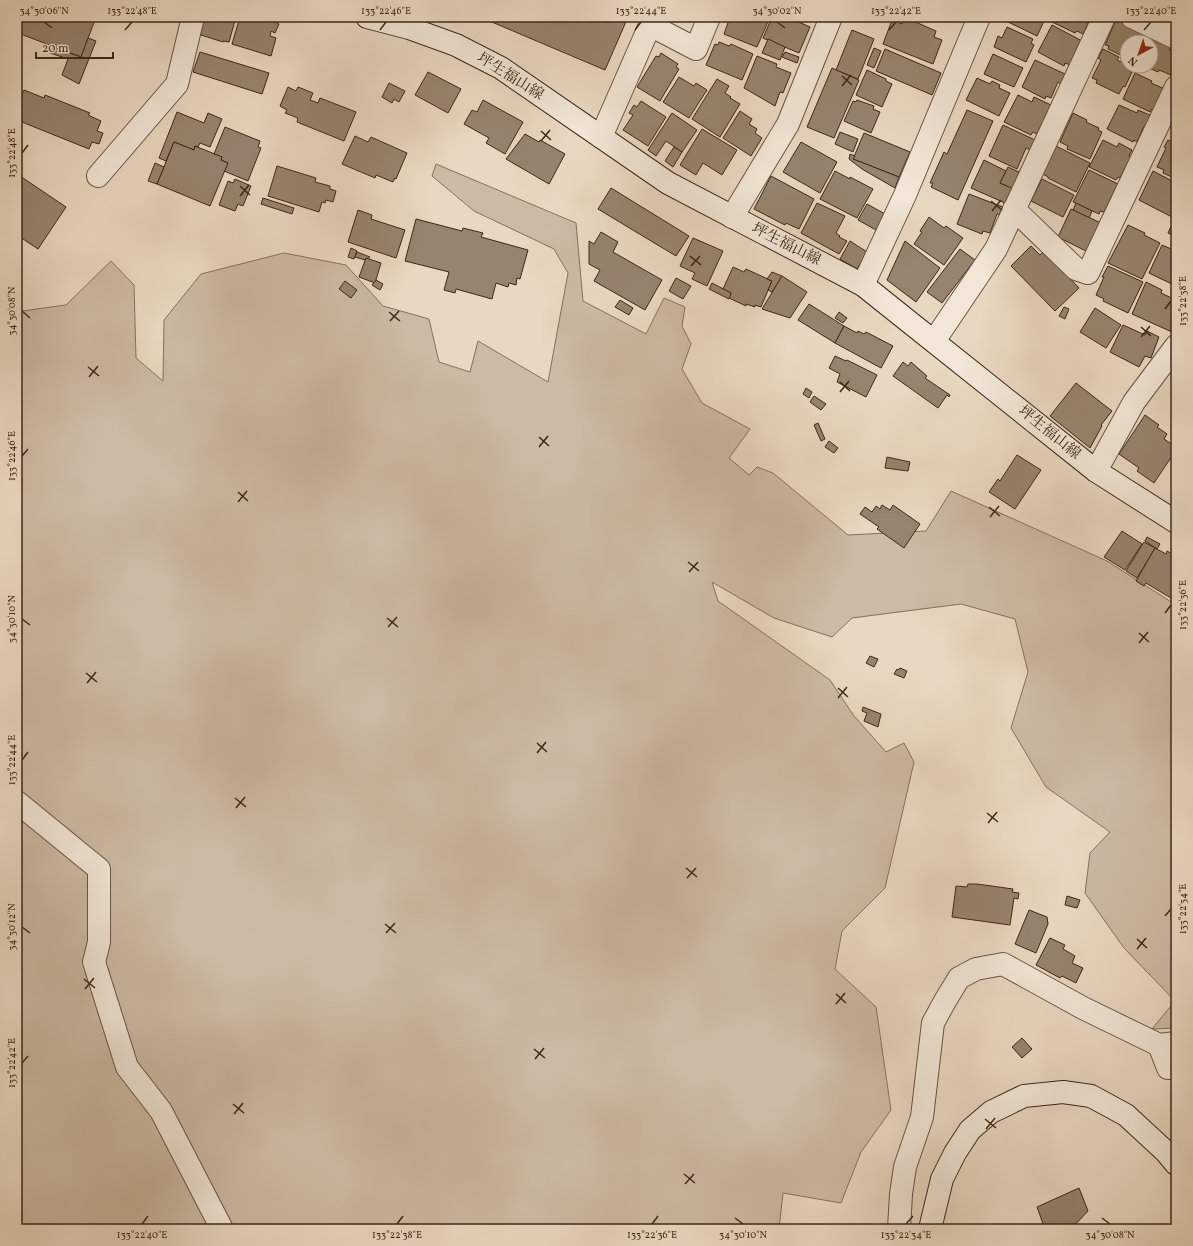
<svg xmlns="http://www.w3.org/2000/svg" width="1193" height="1246" viewBox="0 0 1193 1246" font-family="Vollkorn,'Noto Serif JP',serif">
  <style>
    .green { fill: #ccbaa4; stroke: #84715e }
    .building { fill: #96846f; stroke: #3d2817 }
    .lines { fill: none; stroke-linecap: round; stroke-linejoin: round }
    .street-casing { stroke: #685442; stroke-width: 24 }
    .secondary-casing { stroke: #3d2817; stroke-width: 24 }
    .street { stroke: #f1e6d7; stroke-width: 22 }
    .secondary { stroke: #f1e6d7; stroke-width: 22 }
    .ticks { fill: none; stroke: #3d2817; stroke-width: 1.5 }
    .labels { text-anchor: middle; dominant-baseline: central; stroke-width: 3; stroke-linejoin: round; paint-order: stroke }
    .street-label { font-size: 15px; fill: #3d2817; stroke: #f1e6d7 }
    .neatline { fill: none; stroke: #3d2817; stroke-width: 1.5 }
    .ticks-label { font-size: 10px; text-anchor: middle; fill: #3d2817 }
  </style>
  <rect width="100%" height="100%" fill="#e9d8c1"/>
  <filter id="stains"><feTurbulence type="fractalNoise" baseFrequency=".005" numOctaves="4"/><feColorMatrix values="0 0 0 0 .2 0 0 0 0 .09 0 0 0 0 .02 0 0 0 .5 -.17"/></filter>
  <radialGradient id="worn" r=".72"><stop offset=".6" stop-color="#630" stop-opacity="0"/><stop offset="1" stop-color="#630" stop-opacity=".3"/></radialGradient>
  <path class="green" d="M 436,164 L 576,223 L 583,301 L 646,334 L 664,298 L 685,307 L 682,326 L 691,344 L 682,369 L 702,403 L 750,429 L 729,458 L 749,475 L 757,467 L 773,473 L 848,535 L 926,531 L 951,491 L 1107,561 L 1176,605 L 1176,1028 L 1152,1029 L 1175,1001 L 1124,948 L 1085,893 L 1090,853 L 1110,832 L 1046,787 L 1011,728 L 1028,672 L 1015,619 L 961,604 L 852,618 L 832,637 L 774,618 L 712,582 L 718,601 L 830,680 L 854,716 L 886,752 L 904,743 L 914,762 L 885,888 L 842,931 L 835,969 L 876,1007 L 891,1110 L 861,1152 L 841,1203 L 783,1193 L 779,1229 L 17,1229 L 17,320 L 22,311 L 66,305 L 111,261 L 134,285 L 136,358 L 163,381 L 164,320 L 201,274 L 284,253 L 346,265 L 383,306 L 429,319 L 439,362 L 470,372 L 478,341 L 548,382 L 568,273 L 554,249 L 474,211 L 432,176 Z"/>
  <g class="building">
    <path d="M 24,17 L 96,17 L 81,57 L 18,33 Z"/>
    <path d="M 203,17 L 236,17 L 229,42 L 223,41 L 223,42 L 201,35 L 198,19 Z"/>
    <path d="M 240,17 L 264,17 L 279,24 L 275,33 L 271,31 L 270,36 L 276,38 L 271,56 L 232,44 Z"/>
    <path d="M 480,17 L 628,17 L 605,70 Z"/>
    <path d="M 730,17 L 770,17 L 757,47 L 724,34 Z"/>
    <path d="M 772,17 L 795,17 L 794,20 L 810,27 L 799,53 L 763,38 Z"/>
    <path d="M 904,17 L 936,31 L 934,37 L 942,40 L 933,64 L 883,44 L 892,20 L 902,24 Z"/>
    <path d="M 1006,17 L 1046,17 L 1037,36 L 1004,20 Z"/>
    <path d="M 1055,17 L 1091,17 L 1083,34 L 1077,31 L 1075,33 L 1052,22 Z"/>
    <path d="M 1120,19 L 1150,33 L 1146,42 L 1127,42 L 1127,58 L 1108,49 L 1109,46 L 1105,45 L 1115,22 L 1118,23 Z"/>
    <path d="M 1052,25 L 1082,41 L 1070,65 L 1065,63 L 1064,66 L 1038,52 Z"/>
    <path d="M 1007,27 L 1033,39 L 1031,43 L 1034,45 L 1026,62 L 994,47 L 998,36 L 1002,38 Z"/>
    <path d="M 852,30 L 874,39 L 858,79 L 836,70 Z"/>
    <path d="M 88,38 L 96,41 L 79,84 L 62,75 L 68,59 L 50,53 L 53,47 L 81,57 Z"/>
    <path d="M 768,39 L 785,47 L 780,60 L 762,53 Z"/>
    <path d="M 1152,39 L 1171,47 L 1169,50 L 1176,53 L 1176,63 L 1171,75 L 1159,70 L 1158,72 L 1145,66 L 1151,66 L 1151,42 Z"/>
    <path d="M 719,42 L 729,46 L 731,44 L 753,54 L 742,80 L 706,65 L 715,44 L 718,45 Z"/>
    <path d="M 874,48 L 881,51 L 874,68 L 867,65 Z"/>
    <path d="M 885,49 L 941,73 L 932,95 L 876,71 Z"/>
    <path d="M 1103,49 L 1119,57 L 1117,60 L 1131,67 L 1129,71 L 1132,72 L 1125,87 L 1123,86 L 1119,94 L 1096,83 L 1097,80 L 1092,78 L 1101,60 L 1098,58 Z"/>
    <path d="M 200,52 L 269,73 L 262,94 L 193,72 Z"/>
    <path d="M 785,52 L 799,57 L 797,63 L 782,57 Z"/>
    <path d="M 661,53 L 678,64 L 676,67 L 679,69 L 660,101 L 637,87 L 656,56 L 659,57 Z"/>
    <path d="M 993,54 L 1023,68 L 1014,87 L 984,74 Z"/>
    <path d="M 757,56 L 777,64 L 776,67 L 791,73 L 783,93 L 780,92 L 775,106 L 744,88 Z"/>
    <path d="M 1035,60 L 1065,74 L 1061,84 L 1058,82 L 1051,98 L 1046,96 L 1045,99 L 1022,87 Z"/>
    <path d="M 832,68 L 859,80 L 834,138 L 807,127 Z"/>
    <path d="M 867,70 L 886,79 L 886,81 L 892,84 L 882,107 L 856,95 Z"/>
    <path d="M 428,72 L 461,89 L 448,113 L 415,95 Z"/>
    <path d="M 1135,73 L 1152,81 L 1151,83 L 1165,89 L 1155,111 L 1151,109 L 1150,112 L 1123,99 Z"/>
    <path d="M 679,77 L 694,86 L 696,83 L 707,90 L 689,118 L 663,102 Z"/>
    <path d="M 977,78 L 990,84 L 992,81 L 1000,85 L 999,88 L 1010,93 L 999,116 L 966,100 Z"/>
    <path d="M 717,79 L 729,86 L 725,93 L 731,97 L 730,98 L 740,104 L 720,137 L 692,119 Z"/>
    <path d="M 389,83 L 405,91 L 399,102 L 394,99 L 392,103 L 382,97 Z"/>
    <path d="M 288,87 L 296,91 L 298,87 L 313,93 L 310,100 L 318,103 L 320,98 L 356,112 L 344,141 L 297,122 L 298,118 L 285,113 L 287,110 L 280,106 Z"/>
    <path d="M 24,90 L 44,98 L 45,95 L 90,113 L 88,115 L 101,121 L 97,131 L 103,133 L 99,144 L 92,142 L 89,149 L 17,120 L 17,108 Z"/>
    <path d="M 1018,95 L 1032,102 L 1034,97 L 1051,105 L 1037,134 L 1033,132 L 1031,135 L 1004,122 Z"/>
    <path d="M 483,100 L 523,122 L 505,154 L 486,143 L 489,138 L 464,124 L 472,110 L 477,112 Z"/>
    <path d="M 857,100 L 874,106 L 873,109 L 880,112 L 871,133 L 844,121 L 853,101 L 856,102 Z"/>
    <path d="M 641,101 L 666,117 L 648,146 L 623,130 L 633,115 L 629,113 L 634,105 L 637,107 Z"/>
    <path d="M 1119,105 L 1137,113 L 1138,110 L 1152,116 L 1147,127 L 1144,126 L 1137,142 L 1134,140 L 1133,142 L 1107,129 Z"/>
    <path d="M 967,110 L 993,121 L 958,200 L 931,187 L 933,183 L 930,183 L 944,152 L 947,154 Z"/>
    <path d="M 740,111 L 752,119 L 749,124 L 757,129 L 755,133 L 762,138 L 751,156 L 723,138 Z"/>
    <path d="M 177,112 L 204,123 L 208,113 L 222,119 L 210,147 L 200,143 L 198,147 L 195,146 L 194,150 L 174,142 L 166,161 L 159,158 Z"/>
    <path d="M 672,113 L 697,130 L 682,152 L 666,141 L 656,156 L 648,150 Z"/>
    <path d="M 1073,113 L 1087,120 L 1086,122 L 1099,128 L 1098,130 L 1102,132 L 1090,159 L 1067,149 L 1068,146 L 1060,142 Z"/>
    <path d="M 1176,123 L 1176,140 L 1173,139 L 1175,136 L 1171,134 Z"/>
    <path d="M 1003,125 L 1035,140 L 1030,150 L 1026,148 L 1017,169 L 989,156 Z"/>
    <path d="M 225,127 L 260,141 L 258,147 L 261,148 L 248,181 L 224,171 L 228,163 L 221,160 L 222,157 L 214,154 Z"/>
    <path d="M 702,129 L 737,150 L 722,175 L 703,163 L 696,175 L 680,165 Z"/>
    <path d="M 840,132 L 858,139 L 853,152 L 835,144 Z"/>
    <path d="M 864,133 L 910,152 L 899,177 L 853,159 Z"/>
    <path d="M 525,134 L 539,142 L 540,140 L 565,154 L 549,184 L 506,159 Z"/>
    <path d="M 355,136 L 368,142 L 371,137 L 407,153 L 396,179 L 395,178 L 393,182 L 376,175 L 375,178 L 342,164 Z"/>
    <path d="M 1103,140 L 1117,147 L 1119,143 L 1132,150 L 1129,156 L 1131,157 L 1120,178 L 1118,177 L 1116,180 L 1089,167 Z"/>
    <path d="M 1168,140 L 1176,144 L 1176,179 L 1163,173 L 1164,170 L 1157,167 L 1166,148 L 1164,147 Z"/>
    <path d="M 174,142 L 194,150 L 195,146 L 222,157 L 221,160 L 228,163 L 210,206 L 157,184 Z"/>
    <path d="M 801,142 L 837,162 L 820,193 L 783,172 Z"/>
    <path d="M 1054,145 L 1090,163 L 1076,192 L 1048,178 L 1048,177 L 1043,174 Z"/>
    <path d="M 674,147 L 682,152 L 673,167 L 665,161 Z"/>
    <path d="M 850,154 L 855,156 L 853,159 L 899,177 L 895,188 L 862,169 L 849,159 Z"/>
    <path d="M 984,160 L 1006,171 L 1000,183 L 1012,188 L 1005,203 L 971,188 Z"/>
    <path d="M 155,163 L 164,167 L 157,184 L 148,181 Z"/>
    <path d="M 277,166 L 316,178 L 315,182 L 330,186 L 330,189 L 336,191 L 333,202 L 326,200 L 325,203 L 322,202 L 319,212 L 268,196 Z"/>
    <path d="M 1008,167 L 1021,173 L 1014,189 L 1000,183 Z"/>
    <path d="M 1089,170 L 1118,184 L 1104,212 L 1100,211 L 1099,214 L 1073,202 Z"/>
    <path d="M 835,171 L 850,179 L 850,177 L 873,189 L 857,218 L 820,199 Z"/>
    <path d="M 1153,171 L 1176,183 L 1176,209 L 1172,217 L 1139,200 Z"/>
    <path d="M 17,174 L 66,207 L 38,249 L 17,235 Z"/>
    <path d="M 771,176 L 814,199 L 799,229 L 786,223 L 785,225 L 754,209 Z"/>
    <path d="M 235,179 L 251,186 L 243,206 L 238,204 L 235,211 L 219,205 L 228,181 L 233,183 Z"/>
    <path d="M 1042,179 L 1074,195 L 1063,217 L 1031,201 Z"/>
    <path d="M 611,188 L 689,236 L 676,256 L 598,209 Z"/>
    <path d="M 969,194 L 1003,207 L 999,215 L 997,214 L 990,233 L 983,231 L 982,234 L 957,224 Z"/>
    <path d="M 263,198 L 294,208 L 292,214 L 261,204 Z"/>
    <path d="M 817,203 L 845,216 L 836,233 L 840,236 L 839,237 L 847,241 L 839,254 L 801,233 Z"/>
    <path d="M 1076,203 L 1092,211 L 1089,218 L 1073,210 Z"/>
    <path d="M 867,204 L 885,214 L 876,230 L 858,220 Z"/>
    <path d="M 1071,209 L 1103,224 L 1094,242 L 1091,241 L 1086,251 L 1058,237 Z"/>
    <path d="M 358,210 L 372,215 L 371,219 L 405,230 L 396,258 L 348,242 Z"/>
    <path d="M 1176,215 L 1176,237 L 1168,233 Z"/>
    <path d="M 929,217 L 944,228 L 946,226 L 963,238 L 944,265 L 914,244 L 922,232 L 920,231 Z"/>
    <path d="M 416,219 L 462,231 L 463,228 L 483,233 L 481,237 L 528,250 L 520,279 L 517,278 L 516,285 L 509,283 L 508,287 L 496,283 L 492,299 L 456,289 L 455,293 L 444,290 L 449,272 L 405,261 Z"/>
    <path d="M 1128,225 L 1145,233 L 1144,235 L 1160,243 L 1142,279 L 1108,263 Z"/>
    <path d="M 601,232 L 618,242 L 613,252 L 662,280 L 645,310 L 594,281 L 600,270 L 589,264 L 589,241 L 594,244 Z"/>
    <path d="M 693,238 L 723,251 L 707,286 L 692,279 L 695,273 L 680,266 Z"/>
    <path d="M 850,241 L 867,252 L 857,269 L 840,259 Z"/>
    <path d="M 905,241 L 940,268 L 916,302 L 887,280 Z"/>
    <path d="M 1162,245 L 1176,251 L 1176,286 L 1149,273 Z"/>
    <path d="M 1031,246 L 1040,255 L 1044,251 L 1079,288 L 1055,311 L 1011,266 Z"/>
    <path d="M 351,248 L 357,251 L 354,259 L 348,257 Z"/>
    <path d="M 960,249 L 975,260 L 942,303 L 927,292 Z"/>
    <path d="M 357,252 L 370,257 L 368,259 L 366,258 L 365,260 L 355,257 Z"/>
    <path d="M 366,258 L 381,263 L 375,283 L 359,277 Z"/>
    <path d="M 1108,266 L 1143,282 L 1128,313 L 1103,301 L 1104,299 L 1096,295 L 1104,277 L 1102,277 Z"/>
    <path d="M 733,267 L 744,272 L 746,269 L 772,281 L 761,307 L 755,305 L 755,307 L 746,304 L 746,306 L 729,298 L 731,293 L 723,289 Z"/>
    <path d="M 772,272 L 782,276 L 772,292 L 768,290 L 772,281 L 767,279 Z"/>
    <path d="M 782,276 L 807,292 L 790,318 L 762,309 Z"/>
    <path d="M 676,278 L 691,286 L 683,299 L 669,291 Z"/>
    <path d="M 376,280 L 383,284 L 380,290 L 372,285 Z"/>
    <path d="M 345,281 L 357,290 L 351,298 L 339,289 Z"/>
    <path d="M 1146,282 L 1162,290 L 1161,293 L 1176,300 L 1176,322 L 1172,332 L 1132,314 Z"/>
    <path d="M 712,283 L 731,293 L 729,299 L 709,289 Z"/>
    <path d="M 620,300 L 633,308 L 629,315 L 615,307 Z"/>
    <path d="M 809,304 L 844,326 L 835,343 L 798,320 Z"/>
    <path d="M 1064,307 L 1069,309 L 1065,319 L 1059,316 Z"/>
    <path d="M 1095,308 L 1121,325 L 1106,348 L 1080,332 Z"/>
    <path d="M 839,312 L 847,318 L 843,323 L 835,318 Z"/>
    <path d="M 1123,325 L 1145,335 L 1147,331 L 1159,337 L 1151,358 L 1145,356 L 1139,367 L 1110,352 Z"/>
    <path d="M 844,326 L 857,333 L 858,331 L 864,334 L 866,332 L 893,346 L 881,368 L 835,343 Z"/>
    <path d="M 835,356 L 846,361 L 847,360 L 877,375 L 866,397 L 837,382 L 840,374 L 829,368 Z"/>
    <path d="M 903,362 L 908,366 L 911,362 L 927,376 L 925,378 L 950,395 L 949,397 L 947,395 L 938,408 L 893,376 Z"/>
    <path d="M 1076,383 L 1112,411 L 1101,425 L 1102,426 L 1090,448 L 1050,416 Z"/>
    <path d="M 1176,383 L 1176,395 L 1171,393 Z"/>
    <path d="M 806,388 L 812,392 L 809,398 L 803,394 Z"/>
    <path d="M 814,396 L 826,404 L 821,410 L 810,402 Z"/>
    <path d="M 1145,415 L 1159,425 L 1157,427 L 1167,434 L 1164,439 L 1176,447 L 1176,450 L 1154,483 L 1137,471 L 1139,468 L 1119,454 Z"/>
    <path d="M 818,423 L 825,439 L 821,441 L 814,425 Z"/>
    <path d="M 829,441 L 838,448 L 834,453 L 825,447 Z"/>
    <path d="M 1017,455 L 1041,470 L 1015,509 L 989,492 L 998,479 L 1000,481 Z"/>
    <path d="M 887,457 L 910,462 L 908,471 L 885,468 Z"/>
    <path d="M 882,505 L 890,510 L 893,505 L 920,524 L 904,548 L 877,529 L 879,527 L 860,514 L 865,507 L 872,512 L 876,506 L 880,509 Z"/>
    <path d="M 1122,531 L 1142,544 L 1125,570 L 1104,557 Z"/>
    <path d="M 1147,537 L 1160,544 L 1157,549 L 1145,541 Z"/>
    <path d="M 1144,542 L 1155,548 L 1137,578 L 1126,571 Z"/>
    <path d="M 1155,548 L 1166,554 L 1167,551 L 1176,556 L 1176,601 L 1146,583 L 1144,586 L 1136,581 Z"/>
    <path d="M 870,656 L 878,659 L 874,667 L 866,663 Z"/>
    <path d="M 900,668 L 907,671 L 904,678 L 894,674 L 897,669 L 898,670 Z"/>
    <path d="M 863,707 L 881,714 L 878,727 L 864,721 L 867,713 L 862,711 Z"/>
    <path d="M 968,884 L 977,884 L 1013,889 L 1012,892 L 1019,893 L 1018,899 L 1014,898 L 1010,925 L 952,917 L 956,886 L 967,887 Z"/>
    <path d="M 1067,896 L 1080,900 L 1077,908 L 1065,905 Z"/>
    <path d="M 1029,910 L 1047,917 L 1048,924 L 1036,953 L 1015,944 Z"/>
    <path d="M 1050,938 L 1065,945 L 1063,949 L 1075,956 L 1072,963 L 1083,968 L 1076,983 L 1062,976 L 1060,978 L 1036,965 Z"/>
    <path d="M 1022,1038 L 1032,1049 L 1022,1058 L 1012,1047 Z"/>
    <path d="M 1079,1188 L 1088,1211 L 1071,1229 L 1045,1229 L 1037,1207 Z"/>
  </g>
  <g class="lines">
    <g class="street-casing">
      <g id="street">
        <path d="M 1132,17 L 1176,38"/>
        <path d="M 601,137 L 650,25 L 696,49 L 709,17"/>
        <path d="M 98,176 L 177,84 L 193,17"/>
        <path d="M 1014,209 L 1076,269 L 1088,273 L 1176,87"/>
        <path d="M 732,217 L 788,124 L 831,17"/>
        <path d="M 863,285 L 905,195 L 979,17"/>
        <path d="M 934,341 L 996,249 L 1104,17"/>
        <path d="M 1096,471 L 1134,402 L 1176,346"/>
        <path d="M 17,802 L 99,869 L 99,942 L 94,962 L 127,1067 L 161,1111 L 222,1229"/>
        <path d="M 1159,1045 L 1168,1068 L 1176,1068"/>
        <path d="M 899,1229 L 901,1194 L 905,1167 L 922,1117 L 933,1023 L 945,1001 L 959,978 L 976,969 L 1003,964 L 1083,1008 L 1159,1045 L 1176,1043"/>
      </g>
    </g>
    <g class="secondary-casing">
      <g id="secondary">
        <path d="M 367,17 L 409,28 L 456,45 L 501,68 L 668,183 L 863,285 L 1096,471 L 1176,522"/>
        <path d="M 930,1229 L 942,1179 L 955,1153 L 970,1130 L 991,1112 L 1024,1096 L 1063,1092 L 1091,1096 L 1126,1115 L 1166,1152 L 1176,1164"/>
      </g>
    </g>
    <use href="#street" class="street"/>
    <use href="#secondary" class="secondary"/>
  </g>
  <path class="ticks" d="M 44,22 L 52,28M 777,22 L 785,28M 125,30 L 132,22M 380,30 L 386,22M 635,30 L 641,22M 889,30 L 896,22M 1144,30 L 1151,22M 842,76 L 852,85M 842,86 L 851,75M 541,131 L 551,140M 541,141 L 550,130M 22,153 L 28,145M 240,186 L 250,195M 240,196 L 249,185M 991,201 L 1002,210M 992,211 L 1001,200M 690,256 L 701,265M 691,266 L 700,256M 1165,309 L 1171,301M 22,311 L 30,318M 389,312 L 400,321M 390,321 L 399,311M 1141,327 L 1151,336M 1141,337 L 1150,326M 88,367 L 99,376M 89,377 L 98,366M 840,382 L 850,391M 840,392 L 849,381M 539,437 L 549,446M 539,447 L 548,436M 22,456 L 28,449M 238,492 L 248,501M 238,502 L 247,491M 989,507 L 1000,516M 990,517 L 999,506M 688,562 L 699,571M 689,572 L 698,562M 1165,613 L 1171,605M 387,618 L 398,627M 22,619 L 30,625M 388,627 L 397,617M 1139,633 L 1149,642M 1139,643 L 1148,632M 86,673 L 97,682M 87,683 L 96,672M 838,688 L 848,697M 838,698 L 847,687M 537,743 L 547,752M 537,753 L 546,742M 22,760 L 28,752M 235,798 L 246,807M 236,808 L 245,797M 987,813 L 998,822M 988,823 L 997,812M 686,868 L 697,877M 687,878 L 696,868M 1165,916 L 1171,909M 385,924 L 396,933M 22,927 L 30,933M 386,933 L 395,923M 1137,939 L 1147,948M 1137,949 L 1146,938M 84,979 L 95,988M 85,989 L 94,978M 836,994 L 846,1003M 836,1004 L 845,993M 534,1049 L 545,1058M 535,1059 L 544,1048M 22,1063 L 28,1056M 233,1104 L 244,1113M 234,1114 L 243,1103M 985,1119 L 996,1128M 986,1129 L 995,1118M 684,1174 L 695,1183M 685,1184 L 694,1174M 735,1218 L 743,1224M 1102,1218 L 1110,1224M 142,1224 L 148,1216M 397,1224 L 403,1216M 652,1224 L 658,1216M 906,1224 L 913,1216"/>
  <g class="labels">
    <g class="street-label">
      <text transform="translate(510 77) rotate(32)">坪生福山線</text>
      <text transform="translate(786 245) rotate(27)">坪生福山線</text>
      <text transform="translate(1049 433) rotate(39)">坪生福山線</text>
    </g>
  </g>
  <rect width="1193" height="1246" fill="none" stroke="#e9d8c1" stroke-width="44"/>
  <g transform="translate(1139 54) rotate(220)"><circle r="19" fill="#f1e6d7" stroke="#a99a8a"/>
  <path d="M0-3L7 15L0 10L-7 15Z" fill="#8f2418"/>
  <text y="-6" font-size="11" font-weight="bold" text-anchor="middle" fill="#3d2817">N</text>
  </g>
  <path d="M36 52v6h77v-6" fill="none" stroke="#3d2817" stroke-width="2"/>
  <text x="42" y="52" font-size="12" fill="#3d2817" stroke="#f1e6d7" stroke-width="3" paint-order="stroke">20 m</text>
  <rect x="22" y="22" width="1149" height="1202" class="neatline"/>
  <g class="ticks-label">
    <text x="44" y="14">34°30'06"N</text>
    <text x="132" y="14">133°22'48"E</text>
    <text x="386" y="14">133°22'46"E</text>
    <text x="641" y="14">133°22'44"E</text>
    <text x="777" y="14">34°30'02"N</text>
    <text x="896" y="14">133°22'42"E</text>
    <text x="1151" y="14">133°22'40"E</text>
    <text transform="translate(11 153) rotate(-90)" y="4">133°22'48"E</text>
    <text transform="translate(1182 301) rotate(-90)" y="4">133°22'38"E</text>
    <text transform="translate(11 311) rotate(-90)" y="4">34°30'08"N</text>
    <text transform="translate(11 456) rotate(-90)" y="4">133°22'46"E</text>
    <text transform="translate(1182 605) rotate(-90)" y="4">133°22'36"E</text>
    <text transform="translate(11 619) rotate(-90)" y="4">34°30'10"N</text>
    <text transform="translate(11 760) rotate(-90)" y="4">133°22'44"E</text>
    <text transform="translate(1182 909) rotate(-90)" y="4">133°22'34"E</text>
    <text transform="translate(11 927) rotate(-90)" y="4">34°30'12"N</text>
    <text transform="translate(11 1063) rotate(-90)" y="4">133°22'42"E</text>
    <text x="142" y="1238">133°22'40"E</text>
    <text x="397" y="1238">133°22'38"E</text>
    <text x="652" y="1238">133°22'36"E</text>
    <text x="743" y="1238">34°30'10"N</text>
    <text x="906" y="1238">133°22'34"E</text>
    <text x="1110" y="1238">34°30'08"N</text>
  </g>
  <rect width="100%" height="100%" filter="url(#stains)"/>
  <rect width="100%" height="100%" fill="url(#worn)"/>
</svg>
